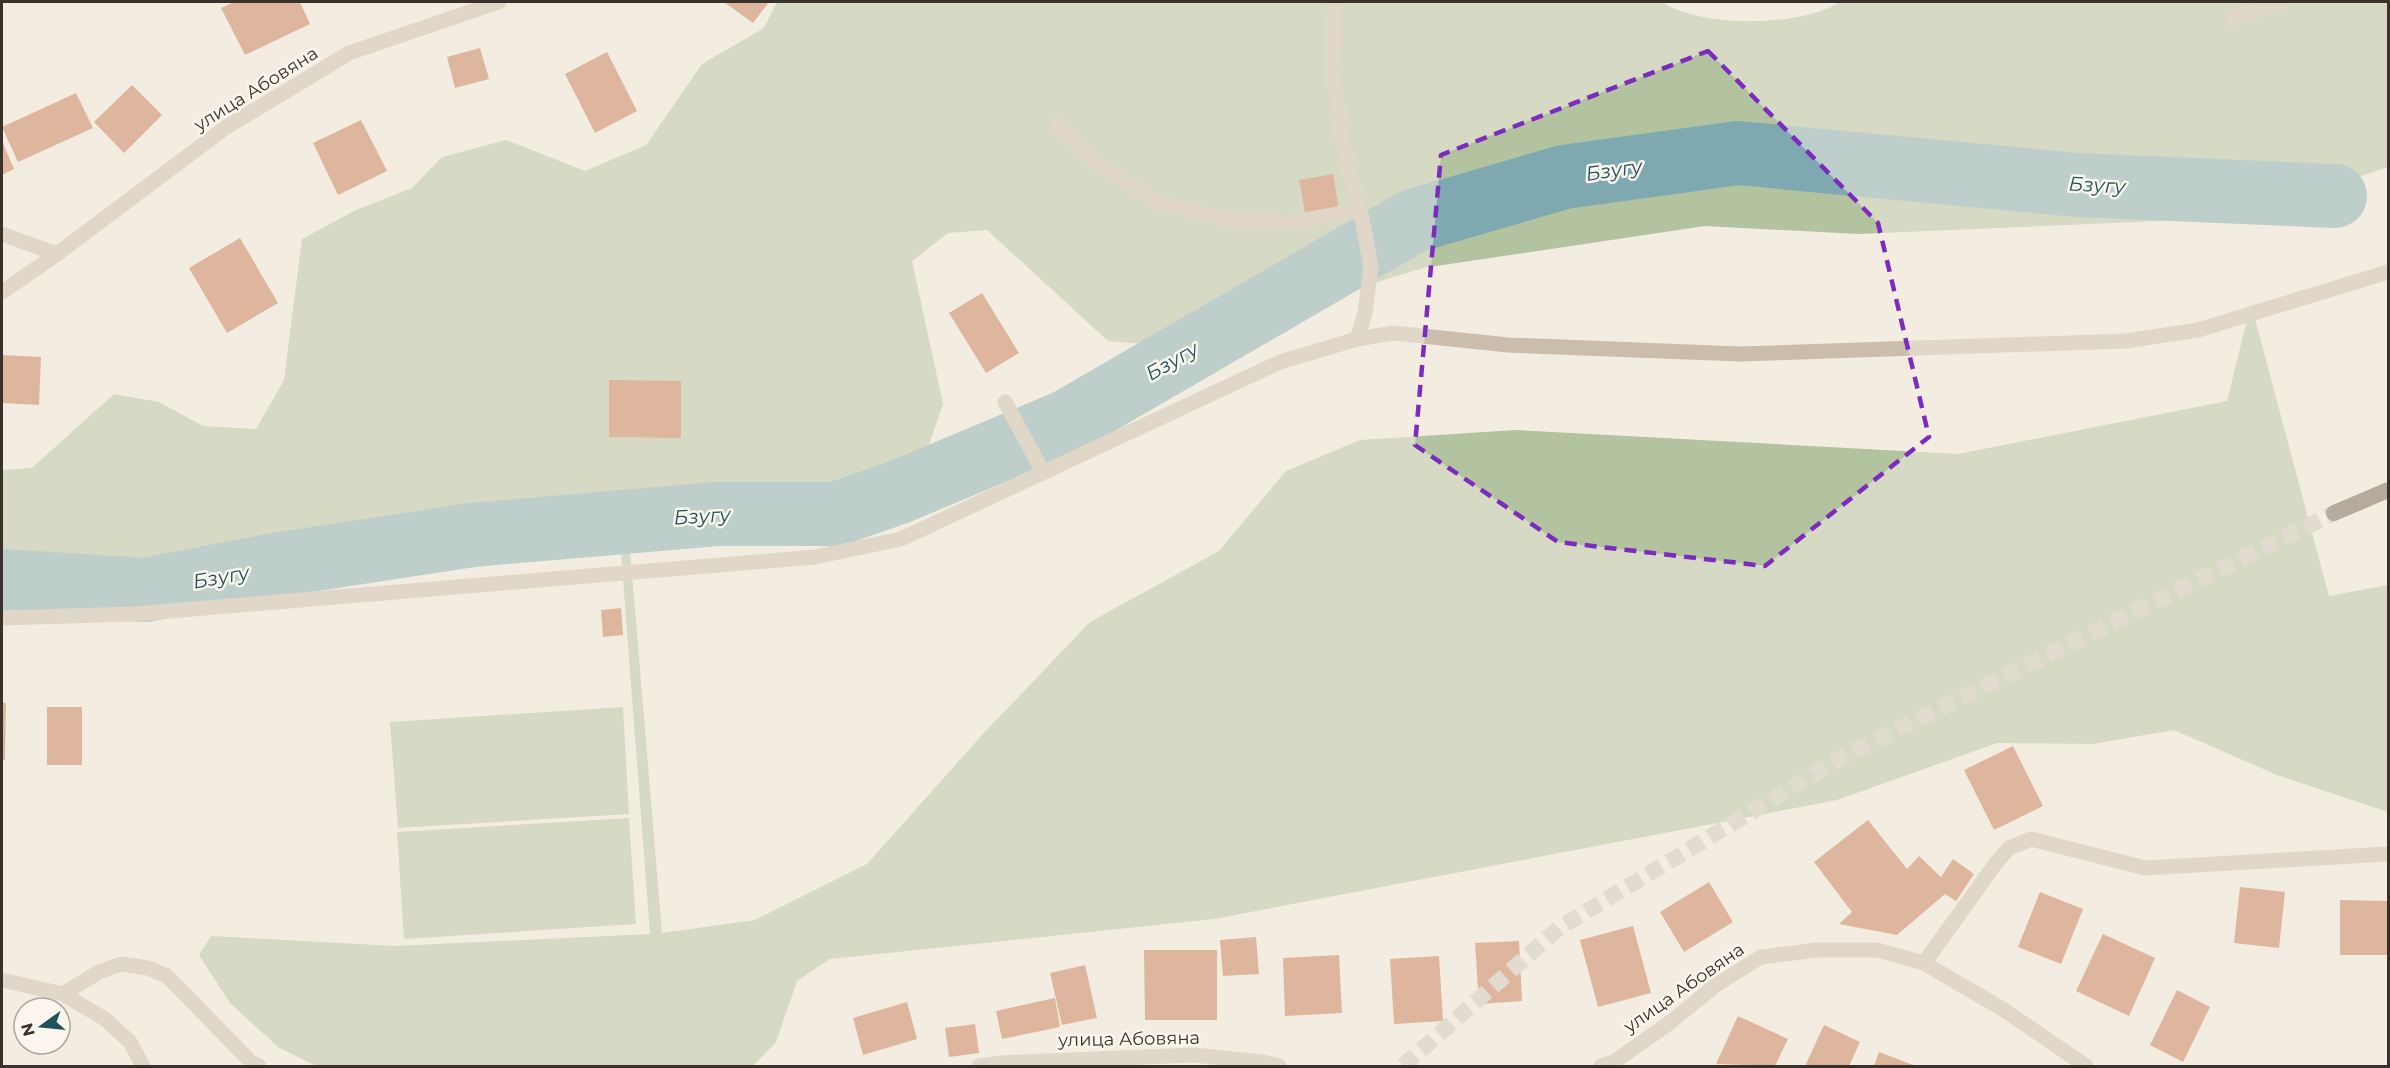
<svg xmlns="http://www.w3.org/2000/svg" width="2390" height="1068" viewBox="0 0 2390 1068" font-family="Montserrat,sans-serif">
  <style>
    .green { fill: #b3c29f }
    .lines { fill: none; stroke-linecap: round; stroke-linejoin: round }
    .river { stroke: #7fa9b0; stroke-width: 64 }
    .building { fill: #c5744c }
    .trunk-tunnel { stroke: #cec7bc; stroke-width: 16; stroke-dasharray: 16 8; stroke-linecap: butt }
    .service { stroke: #cbbdab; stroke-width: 15 }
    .minor { stroke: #cbbdab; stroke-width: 15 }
    .tertiary { stroke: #cbbdab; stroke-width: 15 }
    .trunk { stroke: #6a5a4f; stroke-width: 16 }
    .marked { fill: none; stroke: #7b2cbf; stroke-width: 4.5; stroke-dasharray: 12 8; stroke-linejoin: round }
    .labels { text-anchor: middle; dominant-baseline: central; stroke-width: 5; stroke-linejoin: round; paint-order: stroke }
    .street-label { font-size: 18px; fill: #39312a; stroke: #faf5ed }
    .water-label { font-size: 20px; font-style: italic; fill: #20525b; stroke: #faf5ed }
  </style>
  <rect width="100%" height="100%" fill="#f3ece0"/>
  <g class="green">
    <path d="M 777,2 L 1662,2 C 1700,28 1802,27 1840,2 L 2388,2 L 2388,167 L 2308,194 L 2160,221 L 1858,234 L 1705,226 L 1423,268 L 1169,346 L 1108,341 L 987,230 L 948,233 L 912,261 L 943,404 L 924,459 L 855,500 L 629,538 L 662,933 L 755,920 L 867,864 L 983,734 L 1090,622 L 1219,551 L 1286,471 L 1360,440 L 1516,430 L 1958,454 L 2227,401 L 2251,304 L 2329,596 L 2388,585 L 2388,812 L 2277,775 L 2174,730 L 2092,744 L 1997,743 L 1837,800 L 1214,919 L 830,959 L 797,981 L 776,1042 L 753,1066 L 316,1066 L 278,1047 L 230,1003 L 199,955 L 211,936 L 395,946 L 650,934 L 620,539 L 361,566 L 228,592 L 41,607 L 2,603 L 2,470 L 32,468 L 114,394 L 159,402 L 203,426 L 256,429 L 284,380 L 302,239 L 356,210 L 412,188 L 442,157 L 506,140 L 585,171 L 646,145 L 702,64 L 764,28 Z"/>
    <path d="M 623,707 L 629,814 L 398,828 L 390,722 Z"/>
    <path d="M 629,818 L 636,924 L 404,939 L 397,832 Z"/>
  </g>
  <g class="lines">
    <path class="river" d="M 2,581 L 145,590 L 269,566 L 472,535 L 717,514 L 836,514 L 899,492 L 1068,421 L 1413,221 L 1564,177 L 1738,153 L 2077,185 L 2335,196"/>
  </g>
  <g class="building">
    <path d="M 234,2 L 300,2 L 310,24 L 245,55 L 221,8 Z"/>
    <path d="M 724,2 L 769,2 L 753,23 Z"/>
    <path d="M 480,48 L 489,79 L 455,88 L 447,57 Z"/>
    <path d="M 607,52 L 637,111 L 595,133 L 565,74 Z"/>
    <path d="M 132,85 L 162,115 L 124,153 L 94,122 Z"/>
    <path d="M 76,93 L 93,128 L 18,162 L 2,127 Z"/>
    <path d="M 361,120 L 387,171 L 338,195 L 313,143 Z"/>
    <path d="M 2,141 L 14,169 L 2,175 Z"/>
    <path d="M 1333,174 L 1339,210 L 1306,217 L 1299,180 Z"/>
    <path d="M 240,238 L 278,303 L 227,333 L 189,268 Z"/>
    <path d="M 982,293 L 1019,353 L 986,373 L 949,313 Z"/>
    <path d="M 2,355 L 41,357 L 39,405 L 2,403 Z"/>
    <path d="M 609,380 L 681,381 L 681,438 L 609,437 Z"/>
    <path d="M 621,608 L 623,635 L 603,637 L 601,610 Z"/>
    <path d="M 2,703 L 6,703 L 5,760 L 2,760 Z"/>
    <rect x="47" y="707" width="35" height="58"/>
    <path d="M 2013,746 L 2043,806 L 1994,830 L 1964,770 Z"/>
    <path d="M 1868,820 L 1907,869 L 1919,856 L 1941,877 L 1953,859 L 1974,874 L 1956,901 L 1945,894 L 1897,935 L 1839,924 L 1852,912 L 1814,862 Z"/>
    <path d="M 1709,882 L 1733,922 L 1684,952 L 1660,912 Z"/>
    <path d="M 2240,887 L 2285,892 L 2279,948 L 2234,943 Z"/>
    <path d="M 2040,892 L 2083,909 L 2061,964 L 2018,947 Z"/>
    <path d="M 2340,900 L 2388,901 L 2388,955 L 2340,955 Z"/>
    <path d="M 1633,926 L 1651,993 L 1598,1007 L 1580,940 Z"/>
    <path d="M 2103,934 L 2155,958 L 2129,1016 L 2076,991 Z"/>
    <path d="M 1256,937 L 1259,974 L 1223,976 L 1220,940 Z"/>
    <path d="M 1519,941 L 1522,1001 L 1479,1004 L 1475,943 Z"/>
    <path d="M 1144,950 L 1217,950 L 1217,1020 L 1145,1020 Z"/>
    <path d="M 1339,955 L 1342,1013 L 1285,1016 L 1283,958 Z"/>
    <path d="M 1439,956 L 1443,1021 L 1394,1024 L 1390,959 Z"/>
    <path d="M 1085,965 L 1097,1018 L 1062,1025 L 1050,973 Z"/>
    <path d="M 2177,990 L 2210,1007 L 2183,1062 L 2150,1045 Z"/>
    <path d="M 1055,998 L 1060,1027 L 1002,1039 L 996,1011 Z"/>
    <path d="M 907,1002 L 917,1039 L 863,1055 L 853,1018 Z"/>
    <path d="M 1738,1016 L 1788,1039 L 1775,1066 L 1716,1064 Z"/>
    <path d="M 975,1024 L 979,1053 L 949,1057 L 945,1028 Z"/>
    <path d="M 1824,1025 L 1860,1042 L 1849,1066 L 1805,1066 Z"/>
    <path d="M 1879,1052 L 1916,1066 L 1874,1066 Z"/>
  </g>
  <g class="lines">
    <path class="trunk-tunnel" d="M 1403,1066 L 1559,928 L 1844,756 L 2334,513"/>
    <g class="service">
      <path d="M 2233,19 L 2281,2"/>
      <path d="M 1057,125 L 1097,163 L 1157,202 L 1229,220 L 1289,223 L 1360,210"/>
      <path d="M 2,234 L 57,254"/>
      <path d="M 1357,339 L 1394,333 L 1508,345 L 1740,354 L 2126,341 L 2198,330 L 2388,272"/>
      <path d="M 1005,402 L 1043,472"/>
    </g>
    <g class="minor">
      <path d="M 2,618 L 134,614 L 815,557 L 901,539 L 1280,362 L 1357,339 L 1365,313 L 1371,267 L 1362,218 L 1345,155 L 1333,74 L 1335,2"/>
      <path d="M 1924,963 L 1996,863 L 2009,848 L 2031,839 L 2145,868 L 2388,854"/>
    </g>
    <g class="tertiary">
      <path d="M 2,292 L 57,254 L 225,128 L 349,53 L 499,2"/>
      <path d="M 2,980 L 63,994 L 105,1019 L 130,1042 L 143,1066"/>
      <path d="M 63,994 L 99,972 L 121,964 L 148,968 L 167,976 L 251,1062 L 259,1066"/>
      <path d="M 979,1066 L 1000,1063 L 1193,1055 L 1263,1062 L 1279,1066"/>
      <path d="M 1601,1066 L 1614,1062 L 1668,1024 L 1716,985 L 1761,957 L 1817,950 L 1877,950 L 1924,963 L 2004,1010 L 2086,1066"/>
    </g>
    <path class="trunk" d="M 2334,513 L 2388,490"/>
  </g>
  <path d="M0 0H2390V1068H0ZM 1708,51 L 1878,223 L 1929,437 L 1765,566 L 1558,542 L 1415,445 L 1441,155 Z" fill="#f3ece0" fill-opacity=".55" fill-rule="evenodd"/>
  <path class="marked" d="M 1708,51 L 1878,223 L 1929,437 L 1765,566 L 1558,542 L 1415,445 L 1441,155 Z"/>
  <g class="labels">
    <g class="street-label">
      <text transform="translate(256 89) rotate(-32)">улица Абовяна</text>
      <text transform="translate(1684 988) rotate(-35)">улица Абовяна</text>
      <text transform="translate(1129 1039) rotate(-1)">улица Абовяна</text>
    </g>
    <g class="water-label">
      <text transform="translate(1614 170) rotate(-8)">Бзугу</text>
      <text transform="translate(2097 185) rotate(3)">Бзугу</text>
      <text transform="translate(1172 361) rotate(-30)">Бзугу</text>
      <text transform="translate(702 516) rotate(-3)">Бзугу</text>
      <text transform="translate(221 577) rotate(-10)">Бзугу</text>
    </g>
  </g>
  <rect width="2390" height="1068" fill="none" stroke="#39312a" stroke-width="6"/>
  <g transform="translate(42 1026) rotate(255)"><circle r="28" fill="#faf5ed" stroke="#ada79f" stroke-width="1.5"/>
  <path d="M0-4.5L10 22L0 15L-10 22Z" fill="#20525b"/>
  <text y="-9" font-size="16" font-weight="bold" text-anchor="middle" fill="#39312a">N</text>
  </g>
</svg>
